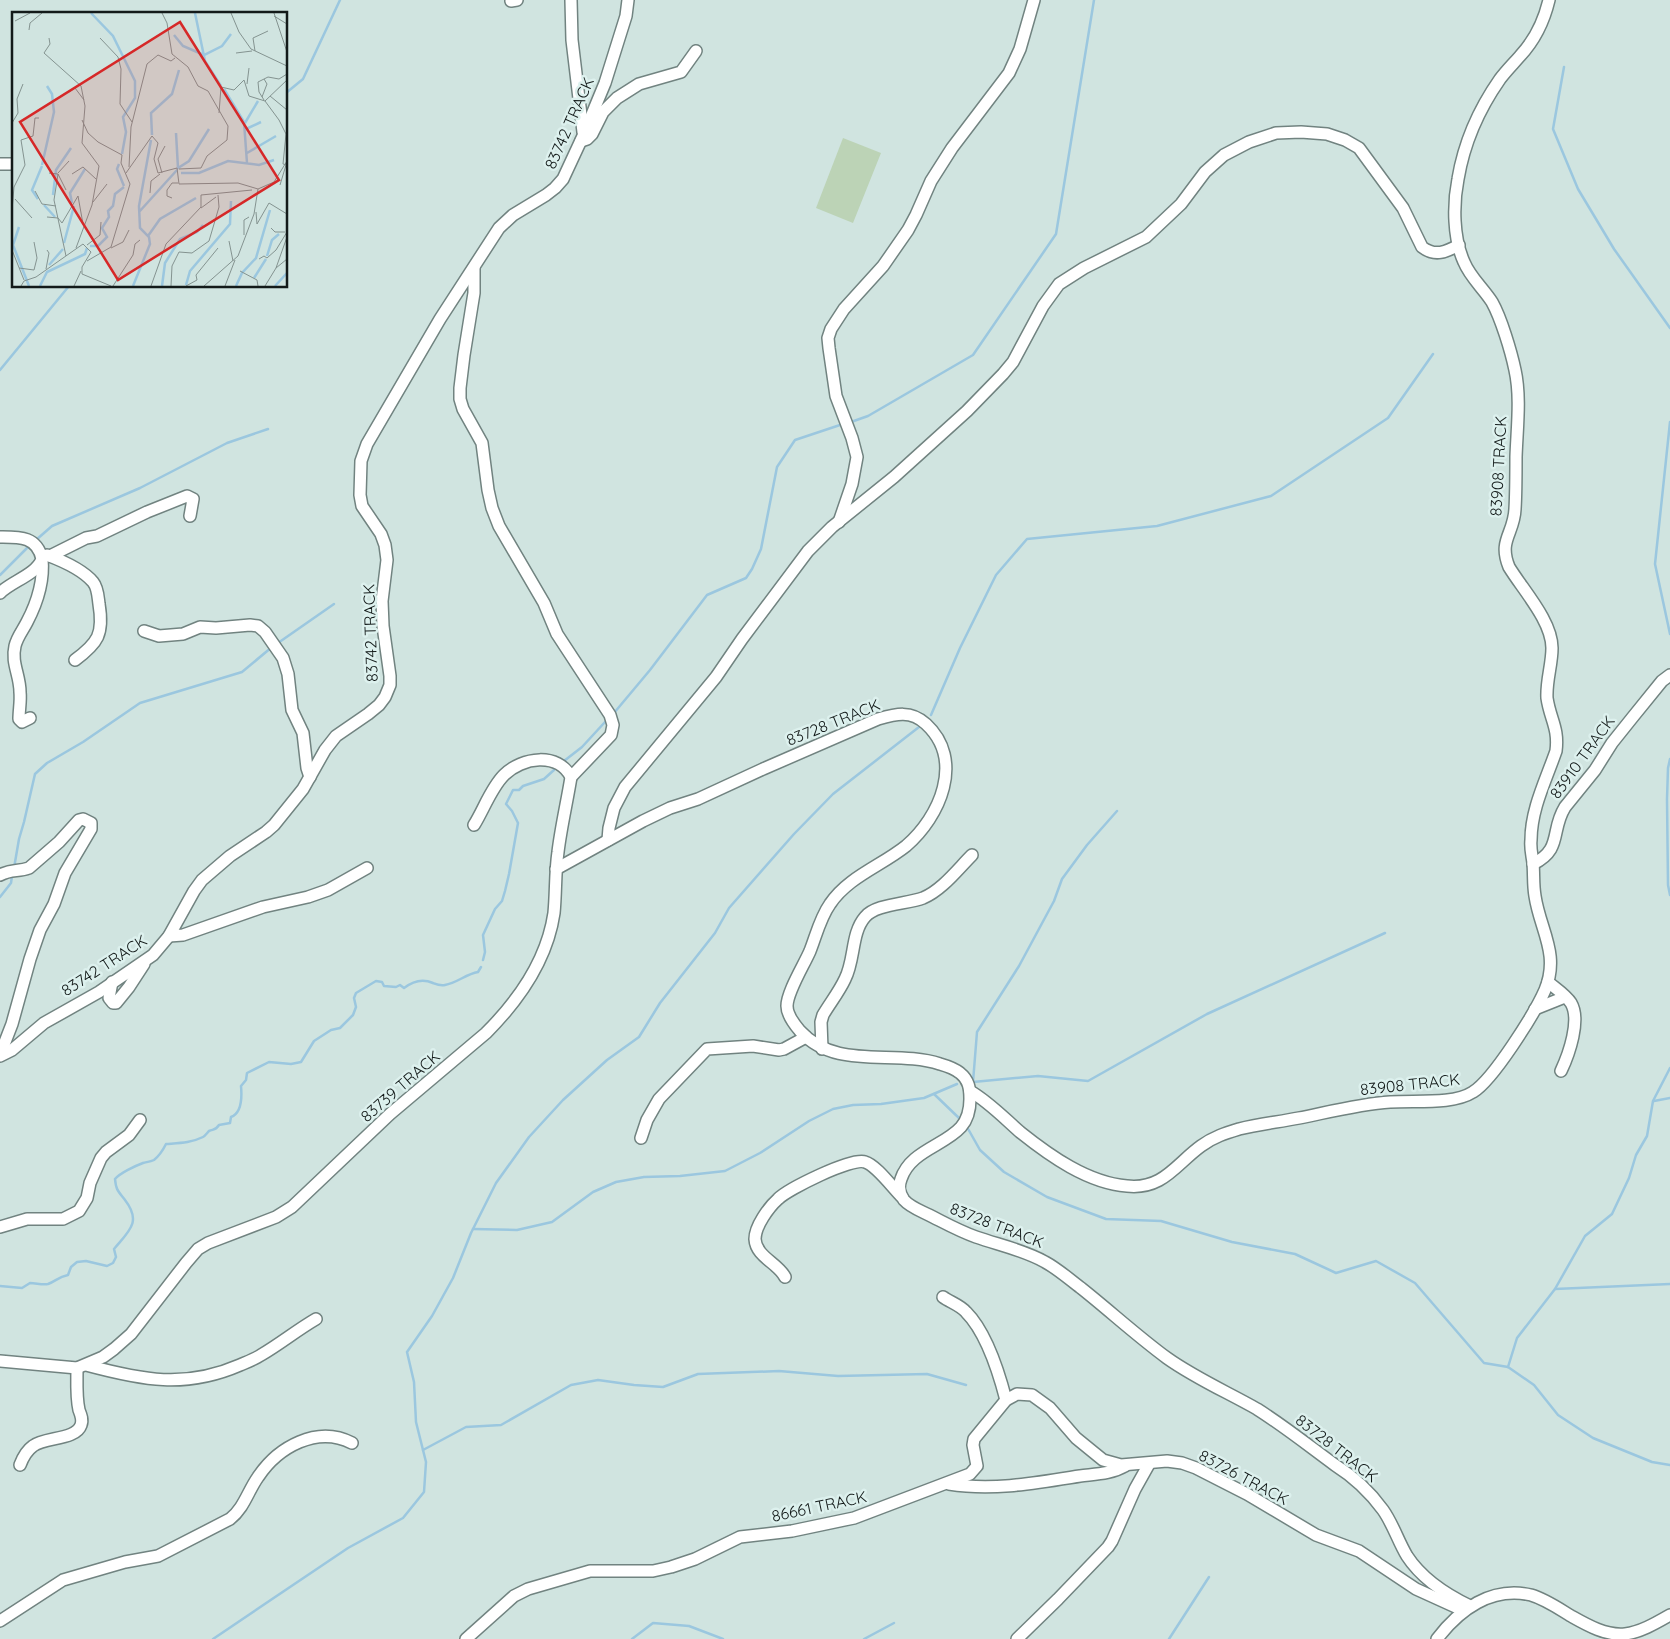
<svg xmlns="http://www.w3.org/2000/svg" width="1670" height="1639" viewBox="0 0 1670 1639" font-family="Quicksand,sans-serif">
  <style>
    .green { fill: #bcd3b6 }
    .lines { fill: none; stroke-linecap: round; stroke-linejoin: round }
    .stream { stroke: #9bc7df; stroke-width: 2.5 }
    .minor-casing { stroke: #718380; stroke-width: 14 }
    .minor { stroke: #fff; stroke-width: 11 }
    .labels { text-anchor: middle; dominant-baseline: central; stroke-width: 5; stroke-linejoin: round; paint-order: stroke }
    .street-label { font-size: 16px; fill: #131a19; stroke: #ddf1ee }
    .inset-river { fill: none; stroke: #9bc7df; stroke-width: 2.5 }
    .inset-road { fill: none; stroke: #849390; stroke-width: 1 }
    .view { fill: #d62828; fill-opacity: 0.15; stroke: #d62828; stroke-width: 2.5 }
    .inset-edge { fill: none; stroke: #131a19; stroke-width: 2.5 }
  </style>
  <rect width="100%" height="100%" fill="#d0e4e0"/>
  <path class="green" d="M 843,138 L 881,153 L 853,223 L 816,208 Z"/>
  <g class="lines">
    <g class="stream">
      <path d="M 1564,67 L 1553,129 L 1578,189 L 1614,249 L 1670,328"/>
      <path d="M 286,93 L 303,79 L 340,0"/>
      <path d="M 0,370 L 69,286"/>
      <path d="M 851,422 L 868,416 L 973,355 L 1056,234 L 1094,0"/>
      <path d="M 1670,422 L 1655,564 L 1670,634"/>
      <path d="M 36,540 L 52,526 L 140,488 L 227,443 L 268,429"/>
      <path d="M 0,575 L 30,545"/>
      <path d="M 278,643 L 334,604"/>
      <path d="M 614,713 L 650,670 L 707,595 L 746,578 L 752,569 L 761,549 L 777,467 L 795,440 L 843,424"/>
      <path d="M 931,715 L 960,648 L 996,575 L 1027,539 L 1157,526 L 1271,496 L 1388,418 L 1433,354"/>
      <path d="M 1670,759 L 1668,768 L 1667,799 L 1668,885 L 1670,895"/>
      <path d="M 564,761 L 582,747 L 605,722"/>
      <path d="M 1117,811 L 1087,845 L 1062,879 L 1054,901 L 1019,966 L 977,1032 L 973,1082 L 1038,1076 L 1088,1081 L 1207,1014 L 1385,933"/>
      <path d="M 14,868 L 19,839 L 24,822 L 35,774 L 47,763 L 83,742 L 140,703 L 242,672 L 272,647"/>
      <path d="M 0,897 L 11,883 L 12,876"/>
      <path d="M 483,960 L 485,952 L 483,935 L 495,909 L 502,901 L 505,891 L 509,874 L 518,823 L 512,811 L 506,804 L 513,790 L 519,790 L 523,786 L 544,779 L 554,770"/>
      <path d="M 934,1094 L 960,1119"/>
      <path d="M 1654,1101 L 1670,1098"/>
      <path d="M 967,1127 L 980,1150 L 1004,1172 L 1047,1197 L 1106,1219 L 1161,1221 L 1232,1242 L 1295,1254 L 1336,1273 L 1376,1261 L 1415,1283 L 1484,1363 L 1508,1367 L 1534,1385 L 1558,1415 L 1593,1438 L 1652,1462 L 1670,1465"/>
      <path d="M 473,1229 L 517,1230 L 552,1222 L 593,1192 L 616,1182 L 644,1177 L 680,1176 L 725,1171 L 760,1153 L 809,1121 L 833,1109 L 853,1105 L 881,1104 L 924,1098 L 957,1084"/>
      <path d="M 0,1286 L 22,1288 L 30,1283 C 36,1283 42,1285 48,1284 C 56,1281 58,1277 68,1275 L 71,1267 L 77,1262 L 86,1261 L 107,1266 L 113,1263 L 116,1257 L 114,1249 C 129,1231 142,1222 125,1200 C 118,1191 116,1190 115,1179 C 120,1173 135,1166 143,1163 C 146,1162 150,1162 154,1160 C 159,1156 163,1150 166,1144 C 179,1143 191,1143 203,1137 C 205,1136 207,1133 209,1131 C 214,1129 216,1130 219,1125 L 230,1123 L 231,1117 C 242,1113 242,1097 241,1086 L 246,1080 L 247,1073 L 269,1062 L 291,1064 L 301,1062 L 314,1041 L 331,1030 L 340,1028 L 353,1015 L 356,1007 L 354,998 L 356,993 L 376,981 L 382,982 L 384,986 L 396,987 L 400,985 L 404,988 C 413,981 422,978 433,983 C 438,985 440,986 445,985 C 457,983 466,974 478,972 L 481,967"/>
      <path d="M 1555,1289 L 1670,1284"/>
      <path d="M 1508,1367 L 1517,1338 L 1555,1289 L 1585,1236 L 1612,1214 L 1629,1178 L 1636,1155 L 1647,1136 L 1653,1101 L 1670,1068"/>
      <path d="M 423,1450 L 466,1427 L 501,1425 L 571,1385 L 598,1380 L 634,1385 L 663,1387 L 698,1374 L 779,1371 L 838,1376 L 927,1374 L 966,1385"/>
      <path d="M 213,1639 L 348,1548 L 403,1518 L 424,1492 L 426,1462 L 416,1422 L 414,1382 L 407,1352 L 432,1316 L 453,1278 L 471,1233 L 496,1183 L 529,1137 L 563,1100 L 607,1060 L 639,1037 L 660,1003 L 715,933 L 729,908 L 794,834 L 833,794 L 919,727"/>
      <path d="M 632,1639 L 653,1623 L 689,1626 L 723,1639"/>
      <path d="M 864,1639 L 894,1623"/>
      <path d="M 1169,1639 L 1209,1577"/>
    </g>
    <g class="minor-casing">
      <g id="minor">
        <path d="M 571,0 L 572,40 L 583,132"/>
        <path d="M 511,1 L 517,0"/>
        <path d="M 581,141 L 587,139 L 592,134 L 603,112 L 617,98 L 639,84 L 681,72 L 696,51"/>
        <path d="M 0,164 L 14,164"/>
        <path d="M 474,268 L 474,293 L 464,355 L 460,388 L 460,399 L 463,409 L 482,443 L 488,490 L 492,508 L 499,526 L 544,603 L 557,634 L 610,715 L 613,725 L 611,735 L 571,777"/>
        <path d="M 839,522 L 852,484 L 857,457 L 852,438 L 836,396 L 829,348 L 828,338 L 831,329 L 844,309 L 883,266 L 908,230 L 916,215 L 931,181 L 952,148 L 1009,73 L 1020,49 L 1034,0"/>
        <path d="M 0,537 C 19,537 37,536 42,559 C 36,575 12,581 0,593"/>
        <path d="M 47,555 C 63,561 82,569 93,582 C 98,588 98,597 99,604 C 104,634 98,643 75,660"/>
        <path d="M 50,556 L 86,538 L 97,536 L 147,512 L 187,496 L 193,499 L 190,516"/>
        <path d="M 144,631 L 159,636 L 183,634 L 200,627 L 216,628 L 250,625 L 258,626 L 265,632 L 283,658 L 288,674 L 292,710 L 303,733 L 307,768 L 310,777"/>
        <path d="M 30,718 L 22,722 L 19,719 C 19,710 21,701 20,692 C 20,675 11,663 15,646 C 17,637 23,630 27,622 C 37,603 44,580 42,559"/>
        <path d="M 608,840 L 609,828 L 614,808 L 625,787 L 716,677 L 742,639 L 808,551 L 832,527 L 894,477 L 967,411 L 1003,374 L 1013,362 L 1043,306 L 1059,284 L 1084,268 L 1146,237 L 1181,204 L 1205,172 L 1224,155 L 1249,142 L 1276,133 L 1301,132 L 1327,134 L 1345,140 L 1359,148 L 1403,208 L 1422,247 C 1435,257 1446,252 1459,245"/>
        <path d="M 1533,864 C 1563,849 1550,831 1565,807 L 1595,770 L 1612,743 L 1632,718 L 1662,681 L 1670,675"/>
        <path d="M 556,869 L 643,821 L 670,808 L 698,799 L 763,769 L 878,719 C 896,714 911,710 926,724 C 965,760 940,817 906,846 C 881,866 848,877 830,904 C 820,918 816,936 810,951 C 804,965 787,992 787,1006 C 787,1015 794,1024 800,1031 C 836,1071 894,1049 940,1064 C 947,1066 954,1068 960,1073 C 969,1080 970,1089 970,1099 C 970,1110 968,1119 961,1127 C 944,1146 910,1151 901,1179 C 898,1187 899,1193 904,1200 C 910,1207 921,1211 929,1215 C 945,1223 959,1231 976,1237 C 999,1245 1024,1250 1045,1262 C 1058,1269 1069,1279 1081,1288 C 1110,1311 1137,1336 1167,1358 C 1195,1378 1227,1392 1257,1409 C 1284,1426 1309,1446 1335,1465 C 1354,1477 1370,1492 1383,1510 C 1393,1524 1398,1541 1407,1556 C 1422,1579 1445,1594 1470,1606"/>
        <path d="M 0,875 C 11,869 18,872 29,868 L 59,842 L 79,820 L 83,819 L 91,823 L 91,829 L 65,873 L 54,904 L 40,930 L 30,959 L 12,1024 L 0,1055"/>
        <path d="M 169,936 L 183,935 L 263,907 L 308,897 L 328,890 L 367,868"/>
        <path d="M 112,982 L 109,998 L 113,1003 L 116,1003 L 129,987 L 144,964"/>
        <path d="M 1548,982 C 1555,988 1566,995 1571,1003 C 1581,1020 1569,1054 1561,1071"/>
        <path d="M 1535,1009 L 1565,997"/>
        <path d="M 822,1049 L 821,1022 L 823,1015 C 830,1003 839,992 845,979 C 855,960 851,933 865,917 C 875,904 907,904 923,898 C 942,890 957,870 972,855"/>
        <path d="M 0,1056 L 12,1050 L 44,1023 L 99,992 L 153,955 L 169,936 L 194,891 L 202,880 L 230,856 L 266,832 L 274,825 L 303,789 L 325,750 L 336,736 L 368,714 L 379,705 L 385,697 L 390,685 L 390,676 L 383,626 L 382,601 L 387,560 L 385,545 L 381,534 L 362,506 L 360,495 L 361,461 L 367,444 L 440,319 L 499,228 L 513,215 L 546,195 L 555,188 L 563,179 L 583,136 L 605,83 L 626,16 L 628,0"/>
        <path d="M 970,1091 C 989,1102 1004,1118 1020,1132 C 1050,1156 1088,1183 1127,1186 C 1163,1190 1176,1164 1201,1146 C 1213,1137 1226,1133 1239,1129 C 1259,1124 1279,1122 1299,1118 C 1329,1112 1360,1104 1390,1102 C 1414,1100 1453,1105 1473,1092 C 1493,1080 1535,1013 1545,990 C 1560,954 1540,930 1535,896 C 1533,885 1534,874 1533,863 C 1532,855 1530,848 1531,840 C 1531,809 1546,780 1556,751 C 1559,728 1550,719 1547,698 C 1546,681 1552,665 1552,648 C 1552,621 1523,590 1509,567 C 1498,540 1514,534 1515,509 C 1516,492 1516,474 1516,457 C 1517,428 1521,397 1515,370 C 1511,351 1501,318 1492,302 C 1483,288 1470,277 1464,262 C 1453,238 1453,204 1458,179 C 1464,143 1479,109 1500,79 C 1506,71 1513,64 1520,56 C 1535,40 1544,21 1549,0"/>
        <path d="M 641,1138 L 647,1120 L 659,1099 L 707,1049 L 753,1046 L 779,1050 L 784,1049 L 806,1037"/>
        <path d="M 0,1227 L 27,1219 L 63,1219 L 79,1211 L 87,1198 L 90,1183 L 101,1158 L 106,1152 L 129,1135 L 140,1120"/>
        <path d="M 785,1277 C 778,1263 756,1257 755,1239 C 755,1226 769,1207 778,1199 C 788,1189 852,1157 865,1162 C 876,1165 892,1187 901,1196"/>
        <path d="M 943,1297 C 950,1302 960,1305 966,1312 C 986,1332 999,1373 1006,1400"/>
        <path d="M 0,1361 L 77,1368 L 103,1357 L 114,1349 L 131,1334 L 186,1263 L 198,1249 L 208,1243 L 276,1217 L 292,1207 L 390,1114 L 486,1033 C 519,1000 547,961 554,913 C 556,893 555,872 558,852 C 561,827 567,802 571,777 C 558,752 522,757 504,775 C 491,788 484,809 474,825"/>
        <path d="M 86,1365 C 142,1380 185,1389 240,1365 C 247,1362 255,1359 261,1355 C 280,1344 297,1330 316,1319"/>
        <path d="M 20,1465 C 23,1457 26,1451 33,1446 C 45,1437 76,1440 81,1425 C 83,1420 81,1415 79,1410 C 76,1397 77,1382 77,1368"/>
        <path d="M 949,1484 C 993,1491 1036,1483 1080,1476 C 1096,1474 1111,1474 1125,1466"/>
        <path d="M 0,1621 L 63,1580 L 125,1562 L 158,1556 L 230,1519 C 244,1508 248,1491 258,1477 C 278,1447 317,1425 352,1443"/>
        <path d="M 466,1639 L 514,1596 L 528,1589 L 590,1571 L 653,1571 L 671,1567 L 695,1559 L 740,1537 L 792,1531 L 854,1518 L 970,1474 L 977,1466 L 973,1445 L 974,1439 L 1006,1400 L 1017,1394 L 1032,1395 L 1050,1408 L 1076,1438 L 1103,1460 L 1121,1465 L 1167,1461 L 1182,1463 L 1196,1468 L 1247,1494 L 1316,1535 L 1359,1551 L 1416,1589 L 1460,1609"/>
        <path d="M 1017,1639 L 1058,1599 L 1108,1547 L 1112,1541 L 1135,1489 L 1149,1464"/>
        <path d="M 1437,1639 C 1459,1610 1491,1586 1531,1595 C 1545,1599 1558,1608 1571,1616 C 1587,1625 1606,1636 1625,1634 C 1641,1632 1656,1623 1670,1615"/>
      </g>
    </g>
    <use href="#minor" class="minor"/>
  </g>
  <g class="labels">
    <g class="street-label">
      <text transform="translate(569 123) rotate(-66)">83742 TRACK</text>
      <text transform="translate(1498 466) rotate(-87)">83908 TRACK</text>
      <text transform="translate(370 633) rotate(-92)">83742 TRACK</text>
      <text transform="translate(833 722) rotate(-22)">83728 TRACK</text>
      <text transform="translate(1582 757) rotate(-54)">83910 TRACK</text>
      <text transform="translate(104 965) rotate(-33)">83742 TRACK</text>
      <text transform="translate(1410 1084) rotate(-6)">83908 TRACK</text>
      <text transform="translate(400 1086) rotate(-41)">83739 TRACK</text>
      <text transform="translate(997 1225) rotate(21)">83728 TRACK</text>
      <text transform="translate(1337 1448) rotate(38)">83728 TRACK</text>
      <text transform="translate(1244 1477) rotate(28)">83726 TRACK</text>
      <text transform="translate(819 1506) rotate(-12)">86661 TRACK</text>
    </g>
  </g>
  <g transform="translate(12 12)">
    <rect width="275" height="275" fill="#d0e4e0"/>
    <path class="inset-river" d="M 79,1 L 101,24 L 123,69 L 123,86 L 111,105 L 114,120 L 110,142M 183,1 L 193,49 L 209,74M 162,23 L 171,34 L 192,43 L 210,34 L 219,22M 212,77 L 232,110 L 235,151M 233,111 L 246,89M 234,117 L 249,110M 164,121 L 166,156 L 177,149 L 197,117M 140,123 L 139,101 L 160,82 L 167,58M 235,141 L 264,124M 107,152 L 105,157 L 112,174M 30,153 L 42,100 L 40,82 L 35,74M 169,161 L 187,161 L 216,149 L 247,153 L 262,148M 41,183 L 44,158 L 59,136M 26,187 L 20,178 L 30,154M 60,191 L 58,181 L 73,157M 32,193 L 43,205M 127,200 L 165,158M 7,215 L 1,233 L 17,274M 136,224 L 148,207 L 184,186M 52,231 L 62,194M 78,234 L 86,234 L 95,225 L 90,216 L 97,205 L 96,199 L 101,194 L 103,182 L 112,175M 255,244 L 260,228 L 267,222M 37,253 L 51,237M 242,266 L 254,247M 174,273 L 178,259 L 218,212 L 219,189M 28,274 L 35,260 L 73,242 L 75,236M 121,274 L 138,232 L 137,225 L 128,216 L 127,194 L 139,128M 150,274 L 153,251 L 168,227 L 185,220 L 191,213M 224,274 L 230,261 L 244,246 L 258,198M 263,274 L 275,261"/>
    <path class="inset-road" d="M 150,1 L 155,11 L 160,42 L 176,55 L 186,74 L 196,79 L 216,114 L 215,128 L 195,144 L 189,156 L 167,157M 219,1 L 227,20 L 239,37 L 275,54M 262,1 L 275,40M 262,4 L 275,12M 3,9 L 18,1M 17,18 L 18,11 L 30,1M 37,26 L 38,32 L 32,41 L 69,74 L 73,94 L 70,131 L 87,154 L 80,193 L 64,236M 88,26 L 106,45 L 109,57 L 108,92 L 120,110M 243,39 L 241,26 L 256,19M 224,41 L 240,39M 235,72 L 237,56M 57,80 L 63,76 L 72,88M 258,84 L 275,98M 250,85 L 255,72 L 252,67M 252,88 L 247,80 L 246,70 L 256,65 L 267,67 L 275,62M 253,89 L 275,68M 207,101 L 209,75 L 222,78 L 232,68 L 237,84 L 253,89 L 267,108 L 274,122 L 271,152 L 275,153M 70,108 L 76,121 L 86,130 L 110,143 L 109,151 L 118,172 L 99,235 L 75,249M 0,111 L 6,101 L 5,87 L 11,72M 117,155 L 119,115 L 135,52 L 146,43 L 159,49 L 163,46M 37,161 L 46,162 L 42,188 L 54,244M 46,161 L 57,149M 114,161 L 140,124 L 146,131 L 142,147 L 146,161 L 165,156 L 167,172 L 226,171 L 246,177M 150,161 L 146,147 L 153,134M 46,162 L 54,178M 60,162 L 71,155 L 84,167M 268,173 L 274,153M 23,179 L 30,192 L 44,194M 138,181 L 139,169 L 148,162M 160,186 L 155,184 L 155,178 L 160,171 L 166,171M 3,187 L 20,206M 81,190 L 95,172M 189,196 L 204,185M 0,198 L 2,175 L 13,153 L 9,128 L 21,124 L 23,106 L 27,106M 244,200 L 245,212 L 257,191 L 275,202M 35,205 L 46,206 L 50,211 L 66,184 L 71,212M 259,216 L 263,220 L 273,220M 232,223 L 232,208 L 237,205M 275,225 L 264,256 L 275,247M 217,229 L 221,249M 75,233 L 88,223 L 89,210M 99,236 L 111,230 L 117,218M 0,238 L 12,268M 247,247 L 252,244 L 255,246 L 264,238 L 275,220M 7,256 L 22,258 L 25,246 L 22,230M 34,257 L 37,241 L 35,238M 228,259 L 245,268 L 246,274M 9,274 L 12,269 L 24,265 L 71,232 L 79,240 L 70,255 L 70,262 L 99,274M 62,274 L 69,259M 101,274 L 121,243 L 123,232 L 128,228M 139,274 L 154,232 L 189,195 L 189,183 L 240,178M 159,274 L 160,254 L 167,240 L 180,241 L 197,229 L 207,195 L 206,183M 174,274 L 185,268 L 184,263 L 206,236M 192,274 L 226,244 L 242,202 L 246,177 L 262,170 L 275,149M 213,274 L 223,248M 253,274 L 264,256"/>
    <path class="view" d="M 168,10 L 267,168 L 106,268 L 8,110 Z"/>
    <rect width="275" height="275" class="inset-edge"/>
  </g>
</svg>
